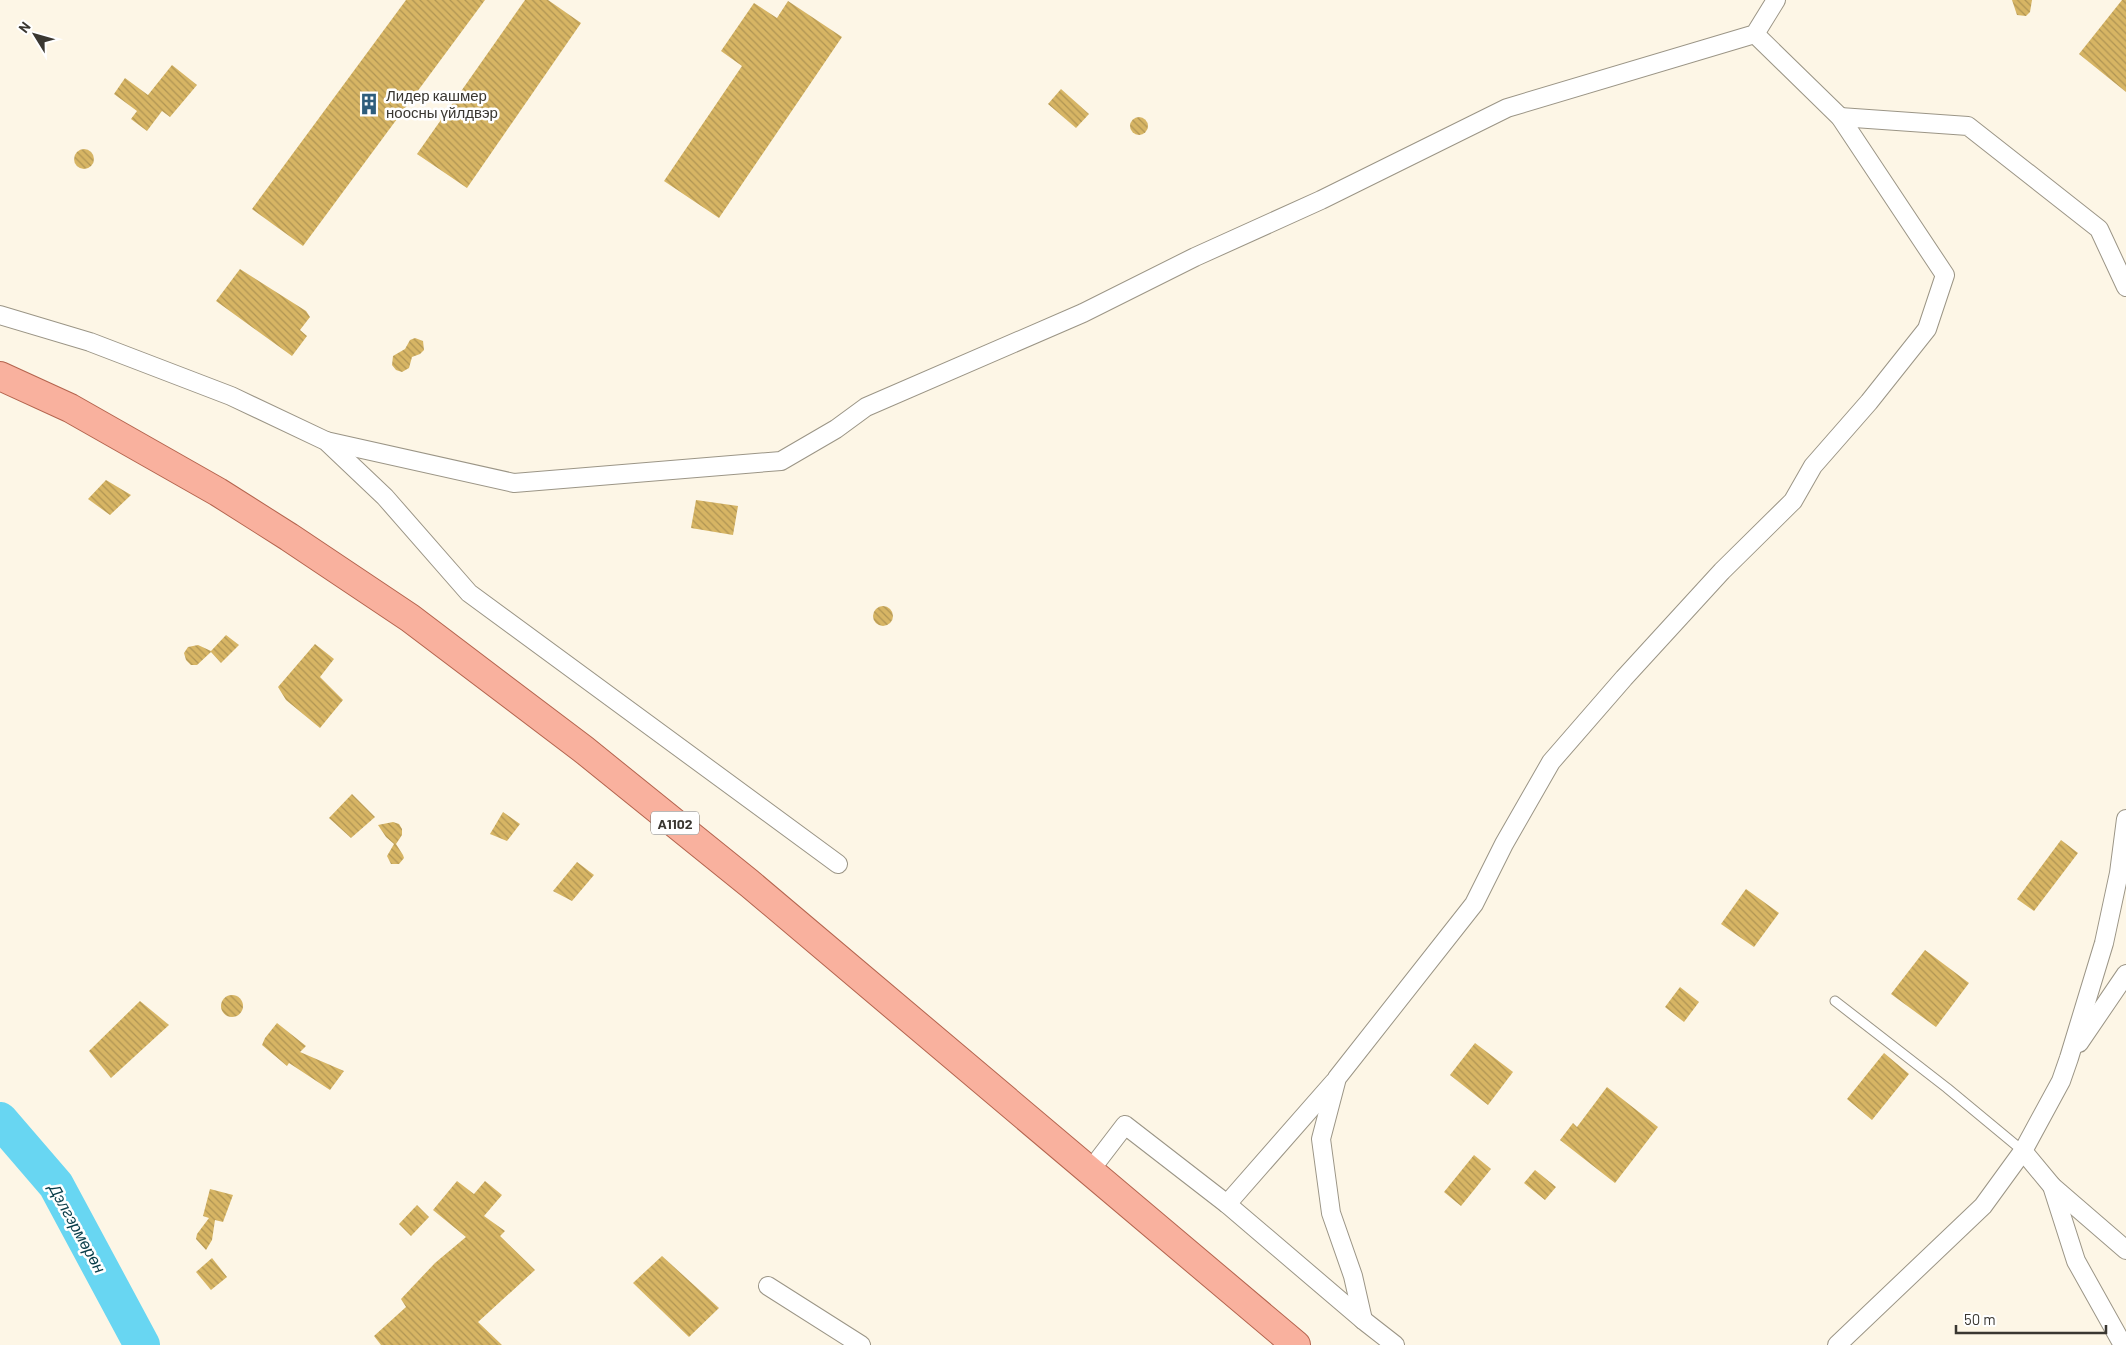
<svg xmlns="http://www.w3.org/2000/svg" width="2126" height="1345" viewBox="0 0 2126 1345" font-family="Barlow,sans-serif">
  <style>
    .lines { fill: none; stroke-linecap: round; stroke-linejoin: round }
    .river { stroke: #68d6f2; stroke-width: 36 }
    .building { fill: url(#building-back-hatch) }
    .service-casing { stroke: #9b9586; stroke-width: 11 }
    .minor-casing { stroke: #9b9586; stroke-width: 20 }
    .primary-casing { stroke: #b4644e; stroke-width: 30 }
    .service { stroke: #fff; stroke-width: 9 }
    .minor { stroke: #fff; stroke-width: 18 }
    .primary { stroke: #f9b19e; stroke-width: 28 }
    .labels { text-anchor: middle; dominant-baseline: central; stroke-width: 5; stroke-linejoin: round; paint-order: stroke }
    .shield { fill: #fff; stroke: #75736f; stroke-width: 1 }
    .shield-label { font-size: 14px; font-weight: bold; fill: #3a3731 }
    .poi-label { font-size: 15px; fill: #3a3731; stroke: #fff; text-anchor: start }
    .water-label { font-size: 16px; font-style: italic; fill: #093d49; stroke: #fff }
  </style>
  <defs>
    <pattern id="building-back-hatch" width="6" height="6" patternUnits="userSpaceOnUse" patternTransform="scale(1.25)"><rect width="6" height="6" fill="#d7b564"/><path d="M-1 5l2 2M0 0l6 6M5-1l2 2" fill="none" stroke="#af9453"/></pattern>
  </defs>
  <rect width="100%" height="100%" fill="#fdf6e6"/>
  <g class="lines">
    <path class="river" d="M 0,1120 L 56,1185 L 142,1345"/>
  </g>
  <g class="building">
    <path d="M 406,0 L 485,0 L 303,246 L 252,209 Z"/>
    <path d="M 525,0 L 548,0 L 581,23 L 467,188 L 417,154 Z"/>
    <path d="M 2012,0 L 2032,0 L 2030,12 L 2026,16 L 2017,15 Z"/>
    <path d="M 2122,0 L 2126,0 L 2126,92 L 2079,54 Z"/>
    <path d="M 788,1 L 842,37 L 719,218 L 664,181 L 742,66 L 721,51 L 754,3 L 777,18 Z"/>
    <path d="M 172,65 L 197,85 L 170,117 L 162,111 L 147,131 L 131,119 L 137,111 L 114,94 L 125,78 L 148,95 Z"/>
    <path d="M 1061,89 L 1089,114 L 1076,128 L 1048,104 Z"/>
    <circle cx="1139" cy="126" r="9"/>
    <circle cx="84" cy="159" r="10"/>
    <path d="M 240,269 L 306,311 L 310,317 L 300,330 L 307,336 L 292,356 L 216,301 Z"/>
    <path d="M 415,338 L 423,341 L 424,350 L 420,354 L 412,357 L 409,368 L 402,372 L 396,370 L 392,365 L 393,356 L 405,349 L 410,340 Z"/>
    <path d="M 106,480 L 131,495 L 110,515 L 88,499 Z"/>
    <path d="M 696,500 L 738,506 L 733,535 L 691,528 Z"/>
    <circle cx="883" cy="616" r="10"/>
    <path d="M 226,635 L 239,645 L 221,663 L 211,652 L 197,665 L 191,665 L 186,660 L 184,653 L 188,647 L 198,645 L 211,651 Z"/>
    <path d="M 315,644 L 334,659 L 320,677 L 343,700 L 320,728 L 286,700 L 278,687 Z"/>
    <path d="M 352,794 L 375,817 L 351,838 L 329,818 Z"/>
    <path d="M 503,812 L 520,824 L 507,841 L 490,834 Z"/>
    <path d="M 393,822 L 399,824 L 402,829 L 402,835 L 396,844 L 403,855 L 404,858 L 399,864 L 391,864 L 387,856 L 394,844 L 386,837 L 378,825 Z"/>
    <path d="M 2061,840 L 2078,853 L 2034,911 L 2017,899 Z"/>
    <path d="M 577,862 L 594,875 L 572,901 L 553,891 Z"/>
    <path d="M 1746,889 L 1779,913 L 1754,947 L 1721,924 Z"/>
    <path d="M 1925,950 L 1969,983 L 1936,1027 L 1891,994 Z"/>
    <path d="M 1680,987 L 1699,1002 L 1684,1022 L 1665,1007 Z"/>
    <circle cx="232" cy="1006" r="11"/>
    <path d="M 140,1001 L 169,1025 L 111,1078 L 89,1051 Z"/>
    <path d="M 277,1023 L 306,1046 L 300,1052 L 344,1071 L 330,1090 L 289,1063 L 287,1066 L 262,1045 L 265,1038 Z"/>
    <path d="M 1475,1043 L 1513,1072 L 1488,1105 L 1450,1075 Z"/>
    <path d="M 1884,1053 L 1909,1074 L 1872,1120 L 1847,1099 Z"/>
    <path d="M 1607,1087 L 1658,1127 L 1615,1183 L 1560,1140 L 1573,1123 L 1577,1127 Z"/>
    <path d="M 1474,1155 L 1491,1169 L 1461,1206 L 1444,1192 Z"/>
    <path d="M 1535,1170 L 1556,1187 L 1545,1200 L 1524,1183 Z"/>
    <path d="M 457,1181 L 474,1194 L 485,1181 L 502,1195 L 484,1216 L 505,1231 L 500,1236 L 535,1270 L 478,1322 L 502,1345 L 381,1345 L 374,1336 L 406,1307 L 401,1299 L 435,1263 L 466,1237 L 433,1210 Z"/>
    <path d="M 210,1189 L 233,1195 L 223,1222 L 215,1220 L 212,1240 L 206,1250 L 196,1239 L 197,1234 L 209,1218 L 203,1216 Z"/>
    <path d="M 417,1205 L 429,1217 L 411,1236 L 399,1224 Z"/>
    <path d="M 662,1256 L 719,1308 L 689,1337 L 633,1283 Z"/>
    <path d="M 212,1258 L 227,1277 L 211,1290 L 196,1272 Z"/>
  </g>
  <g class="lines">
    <g class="service-casing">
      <path id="service" d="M 1835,1001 L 1947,1088 L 2023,1151"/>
    </g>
    <g class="minor-casing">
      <g id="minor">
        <path d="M 1840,117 L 1968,126 L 2099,229 L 2126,287"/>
        <path d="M 0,315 L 90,342 L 231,396 L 326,441 L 385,497 L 469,593 L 838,864"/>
        <path d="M 326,441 L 514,483 L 781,461 L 836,429 L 866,407 L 1083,313 L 1195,257 L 1321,200 L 1507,108 L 1755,34 L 1776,0"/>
        <path d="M 2079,1043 L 2126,974"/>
        <path d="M 2023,1151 L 2052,1186 L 2076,1261 L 2123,1345"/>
        <path d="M 1089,1172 L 1125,1125 L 1227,1204 L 1363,1320 L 1395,1345"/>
        <path d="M 2052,1186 L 2126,1250"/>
        <path d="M 1227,1204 L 1334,1082"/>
        <path d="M 768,1286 L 861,1345"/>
        <path d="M 1363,1320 L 1353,1276 L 1331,1213 L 1321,1139 L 1337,1078 L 1474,904 L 1504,844 L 1551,762 L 1624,678 L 1722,571 L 1793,501 L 1813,466 L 1869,402 L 1927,329 L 1945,275 L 1840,117 L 1755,34"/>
        <path d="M 1837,1345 L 1983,1206 L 2023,1151 L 2061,1081 L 2069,1058 L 2104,943 L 2119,873 L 2126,819"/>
      </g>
    </g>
    <g class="primary-casing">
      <path id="primary" d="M 0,376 L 70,408 L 218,492 L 289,537 L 410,618 L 583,749 L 749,883 L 1296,1345"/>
    </g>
    <use href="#service" class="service"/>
    <use href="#minor" class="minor"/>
    <use href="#primary" class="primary"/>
  </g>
  <defs>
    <g id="building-bare" transform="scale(1.725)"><path d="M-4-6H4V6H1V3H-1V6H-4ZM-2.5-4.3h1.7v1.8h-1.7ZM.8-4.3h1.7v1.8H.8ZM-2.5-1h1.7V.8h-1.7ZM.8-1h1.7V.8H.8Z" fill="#2e5d7c" stroke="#fff" stroke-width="2.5" paint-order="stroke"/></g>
  </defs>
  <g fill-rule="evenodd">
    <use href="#building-bare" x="369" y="104"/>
  </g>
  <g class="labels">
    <rect class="shield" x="651" y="811.5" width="48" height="23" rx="4"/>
    <g class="shield-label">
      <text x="675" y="823">A1102</text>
    </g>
    <g class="poi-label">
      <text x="386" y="95">Лидер кашмер<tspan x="386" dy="17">ноосны үйлдвэр</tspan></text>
    </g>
    <g class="water-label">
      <text transform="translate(78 1228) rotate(61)">Дэлгэрмөрөн</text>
    </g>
  </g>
  <g transform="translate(35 35) rotate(307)" stroke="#ffffff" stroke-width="4" paint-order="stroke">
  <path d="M0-4L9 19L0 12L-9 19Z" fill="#3a3731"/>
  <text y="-8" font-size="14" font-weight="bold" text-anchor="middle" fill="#3a3731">N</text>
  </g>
  <path d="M1956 1325v8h150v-8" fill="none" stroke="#3a3731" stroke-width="2.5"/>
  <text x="1964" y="1325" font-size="15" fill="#3a3731" stroke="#ffffff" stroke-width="4" paint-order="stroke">50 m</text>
</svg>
